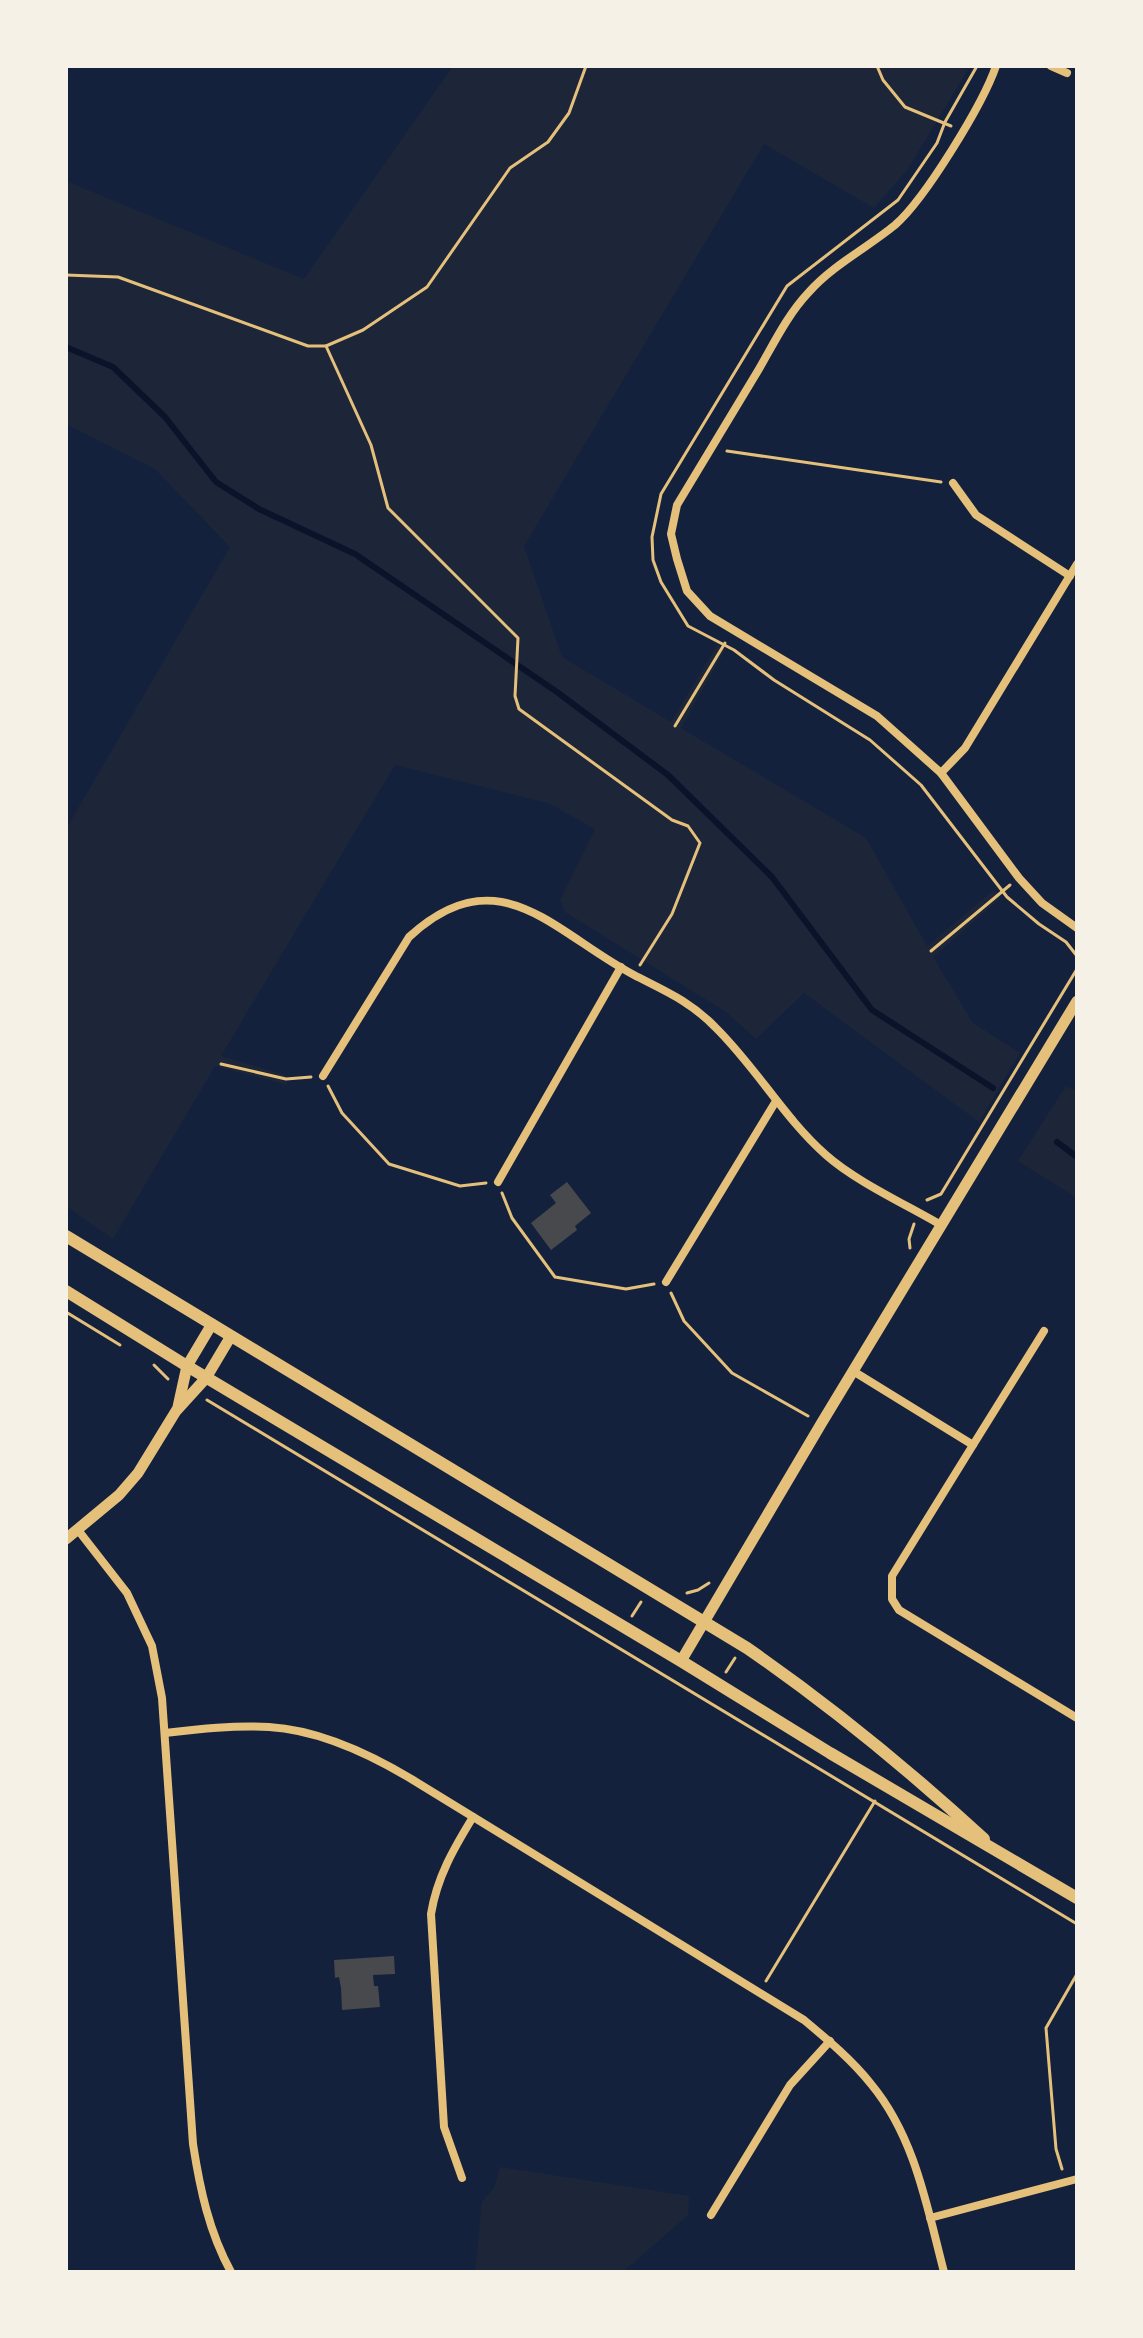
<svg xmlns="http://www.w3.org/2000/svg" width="1143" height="2338" viewBox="0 0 1143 2338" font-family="Overpass,sans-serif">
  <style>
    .green { fill: #1d2539 }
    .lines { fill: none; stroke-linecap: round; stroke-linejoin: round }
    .stream { stroke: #0b132b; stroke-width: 6 }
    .building { fill: #48494c }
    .path { stroke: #e5c07b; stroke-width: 3 }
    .minor { stroke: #e5c07b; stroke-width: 8 }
    .tertiary { stroke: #e5c07b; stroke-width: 11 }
    .secondary { stroke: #e5c07b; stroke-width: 12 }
  </style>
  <rect width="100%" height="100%" fill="#14213d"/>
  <g class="green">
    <path d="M 453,66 L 970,66 L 908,169 L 874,208 L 764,144 L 524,546 L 562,657 L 671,722 L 717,645 L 725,650 L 681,728 L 866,838 L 927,946 L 994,890 L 1001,898 L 933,957 L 973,1023 L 1020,1053 L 979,1122 L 804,993 L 756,1039 L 726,1012 L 565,912 L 560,900 L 595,829 L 548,803 L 395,765 L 221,1056 L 285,1075 L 287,1085 L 215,1066 L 113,1239 L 66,1206 L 66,829 L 230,547 L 155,469 L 66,424 L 66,181 L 304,279 Z"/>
    <path d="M 1066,1086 L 1077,1092 L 1077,1198 L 1018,1161 Z"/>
    <path d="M 500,2167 L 689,2196 L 688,2215 L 623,2272 L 475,2272 L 482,2202 L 494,2188 Z"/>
  </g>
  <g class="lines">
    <g class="stream">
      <path d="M 66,347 L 113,367 L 165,417 L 216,482 L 259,509 L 355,554 L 557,692 L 668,775 L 772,877 L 872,1010 L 993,1088"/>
      <path d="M 1057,1142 L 1077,1157"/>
    </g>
  </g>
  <g class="building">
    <path d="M 567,1182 L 591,1213 L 575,1226 L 577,1230 L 551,1250 L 531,1223 L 556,1203 L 550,1195 Z"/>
    <path d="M 394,1956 L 395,1974 L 373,1975 L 374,1986 L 378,1986 L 380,2007 L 342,2010 L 341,1988 L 339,1977 L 335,1978 L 334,1960 Z"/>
  </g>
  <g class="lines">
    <g class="path">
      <path d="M 586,66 L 569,113 L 548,142 L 510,168 L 427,287 L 363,330 L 326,346 L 371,445 L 388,508 L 518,638 L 515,696 L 519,709 L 672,820 L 688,826 L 700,843 L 672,914 L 640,965"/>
      <path d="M 877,66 L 883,80 L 905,107 L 951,126"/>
      <path d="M 977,66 L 945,122 L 937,143 L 898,200 L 787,286 L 661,494 L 652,537 L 653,560 L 661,582 L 688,626 L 734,650 L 774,680 L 870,740 L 921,785 L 1007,897 L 1039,924 L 1066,942 L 1077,956"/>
      <path d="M 66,275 L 118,277 L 308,346 L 326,346"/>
      <path d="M 727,451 L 941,482"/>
      <path d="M 675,726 L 725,643"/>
      <path d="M 931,951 L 1010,885"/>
      <path d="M 221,1064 L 286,1079 L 311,1077"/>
      <path d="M 328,1086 L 342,1113 L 389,1164 L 460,1186 L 486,1183"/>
      <path d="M 502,1193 L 512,1218 L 555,1277 L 626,1289 L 654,1284"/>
      <path d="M 927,1200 L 941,1194 L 1077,969"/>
      <path d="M 910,1248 L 909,1239 L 914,1224"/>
      <path d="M 671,1293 L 684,1321 L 732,1373 L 808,1416"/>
      <path d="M 66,1312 L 120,1345"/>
      <path d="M 154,1365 L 168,1379"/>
      <path d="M 207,1400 L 1077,1924"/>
      <path d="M 687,1593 L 698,1590 L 709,1583"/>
      <path d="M 632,1616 L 641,1602"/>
      <path d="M 726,1672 L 735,1658"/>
      <path d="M 766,1981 L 875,1801"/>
      <path d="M 1062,2169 L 1056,2149 L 1046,2028 L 1077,1974"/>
    </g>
    <g class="minor">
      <path d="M 996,66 C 983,104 925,199 895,225 C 867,248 833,265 809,292 C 788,314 774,343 759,369 C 732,414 704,460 677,505 L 671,534 L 677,559 L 687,591 L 710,616 L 877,716 L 941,773 L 1019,878 L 1042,903 L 1077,928"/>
      <path d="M 1051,66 L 1067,73"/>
      <path d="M 953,483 L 976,515 L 1070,576"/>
      <path d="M 941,773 L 965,748 L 1077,564"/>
      <path d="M 323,1076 L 409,937 C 499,854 554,933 634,975 C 665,991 690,1001 715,1027 C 756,1067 784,1118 826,1155 C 855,1181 907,1205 941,1225"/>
      <path d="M 498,1182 L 621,967"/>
      <path d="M 666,1282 L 776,1101"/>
      <path d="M 853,1371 L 973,1445 L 892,1576 L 892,1599 L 899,1610 L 1077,1718"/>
      <path d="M 973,1445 L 1044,1331"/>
      <path d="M 78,1530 L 127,1593 L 152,1646 L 162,1698 L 193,2144 C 200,2189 209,2232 231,2272"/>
      <path d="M 165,1733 C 199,1729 235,1725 269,1727 C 320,1730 370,1754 413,1780 L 804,2020 C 828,2040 852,2060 871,2084 C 915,2137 927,2207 944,2272"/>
      <path d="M 462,2178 L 444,2127 L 431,1914 C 437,1877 454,1848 473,1817"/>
      <path d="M 711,2215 L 790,2085 L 830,2041"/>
      <path d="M 930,2218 L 1077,2179"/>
    </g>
    <g class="tertiary">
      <path d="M 178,1407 L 187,1366 L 212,1324"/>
      <path d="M 66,1539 L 119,1495 L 138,1473 L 176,1411 L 206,1378 L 231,1336"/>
      <path d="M 681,1661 L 821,1424 L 1077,1001"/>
    </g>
    <g class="secondary">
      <path d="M 66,1236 L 747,1648 C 831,1706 910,1771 984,1839"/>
      <path d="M 66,1291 L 187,1366 L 681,1661 L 830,1753 L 1077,1898"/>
    </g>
  </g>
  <rect width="1143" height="2338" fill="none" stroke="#f6f1e7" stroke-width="136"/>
</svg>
